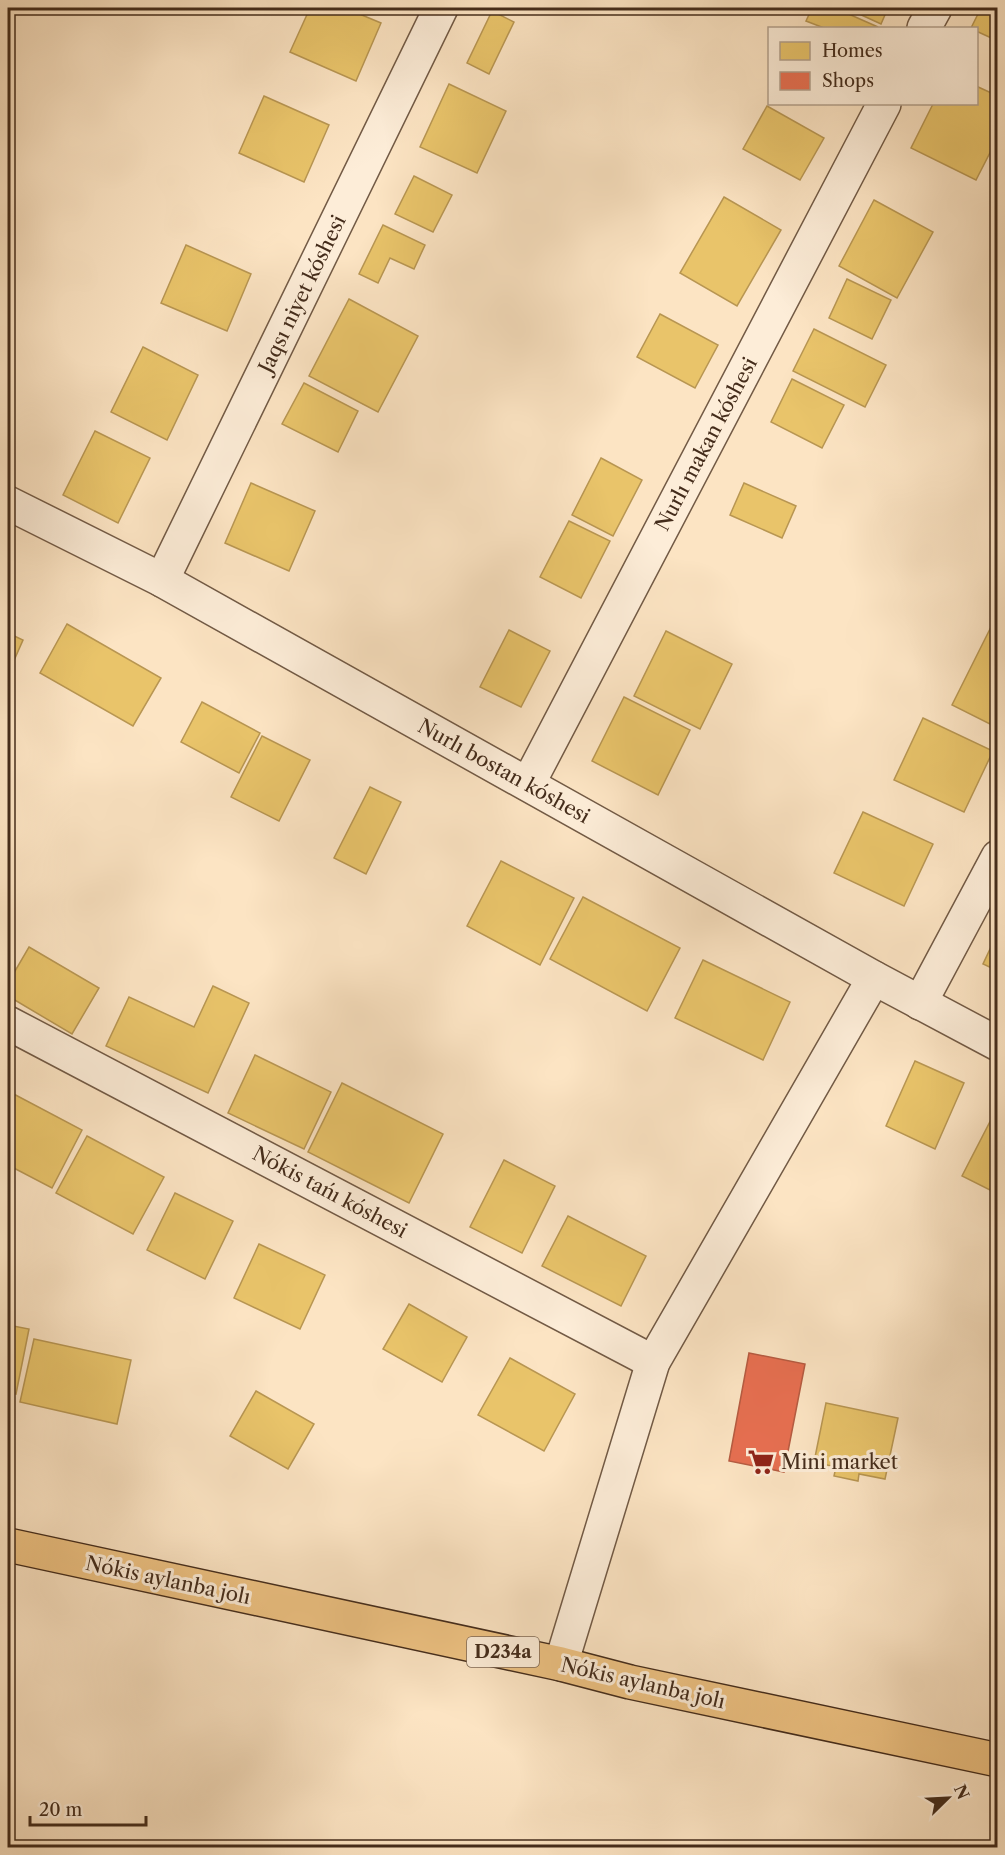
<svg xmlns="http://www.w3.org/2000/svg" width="1005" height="1855" viewBox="0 0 1005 1855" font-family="'Libre Caslon Text',serif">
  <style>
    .homes { fill: #e9c46a; stroke: #b89652; stroke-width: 1.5 }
    .shops { fill: #e76f51; stroke: #b65b41; stroke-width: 1.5 }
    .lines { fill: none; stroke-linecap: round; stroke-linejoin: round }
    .street-casing { stroke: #725a45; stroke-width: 36 }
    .primary-casing { stroke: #442c1b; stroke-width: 36 }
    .street { stroke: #fdedd8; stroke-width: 33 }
    .primary { stroke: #eec282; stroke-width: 33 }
    .labels { text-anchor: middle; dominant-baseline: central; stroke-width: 6; stroke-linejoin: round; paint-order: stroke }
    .shield { fill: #fdedd8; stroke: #7c6654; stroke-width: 1.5 }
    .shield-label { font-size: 18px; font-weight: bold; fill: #442c1b }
    .street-label { font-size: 20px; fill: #442c1b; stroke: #fdedd8 }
    .poi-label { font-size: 20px; fill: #442c1b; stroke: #fdedd8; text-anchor: start }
  </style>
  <rect width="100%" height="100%" fill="#fce4c3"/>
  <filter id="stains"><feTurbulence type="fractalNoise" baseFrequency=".00333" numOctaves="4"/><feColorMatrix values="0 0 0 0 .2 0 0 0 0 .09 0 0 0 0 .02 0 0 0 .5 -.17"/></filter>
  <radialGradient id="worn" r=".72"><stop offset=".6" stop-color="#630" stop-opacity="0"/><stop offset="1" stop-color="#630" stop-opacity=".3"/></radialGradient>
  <g class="homes">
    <path d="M 310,8 L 345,8 L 381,23 L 356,81 L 290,52 Z"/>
    <path d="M 812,8 L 835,8 L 878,27 L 824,28 L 806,21 Z"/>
    <path d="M 846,8 L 888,8 L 881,24 Z"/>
    <path d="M 981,8 L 998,8 L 998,41 L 976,31 L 976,28 L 971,28 Z"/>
    <path d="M 492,11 L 514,22 L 489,74 L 467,63 Z"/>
    <path d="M 449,84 L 506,111 L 477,173 L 420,147 Z"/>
    <path d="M 976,86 L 998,96 L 998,137 L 976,180 L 911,148 L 933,104 L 976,104 Z"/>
    <path d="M 264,96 L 329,125 L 304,182 L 239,153 Z"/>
    <path d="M 767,106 L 824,138 L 800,180 L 743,149 Z"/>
    <path d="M 414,176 L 452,195 L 433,232 L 395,214 Z"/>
    <path d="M 724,197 L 781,230 L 737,306 L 680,273 Z"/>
    <path d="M 874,200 L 933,232 L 897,298 L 839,266 Z"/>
    <path d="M 383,225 L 425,245 L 414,269 L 390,258 L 378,283 L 359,274 Z"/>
    <path d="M 186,245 L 251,274 L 227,331 L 161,303 Z"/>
    <path d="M 847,279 L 891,300 L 872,339 L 829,318 Z"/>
    <path d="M 349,299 L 418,336 L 378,412 L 309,376 Z"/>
    <path d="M 660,314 L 718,345 L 695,388 L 637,357 Z"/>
    <path d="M 814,329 L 886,365 L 865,407 L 793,371 Z"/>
    <path d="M 143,347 L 198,375 L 167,440 L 111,412 Z"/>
    <path d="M 792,379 L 844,405 L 822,448 L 771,422 Z"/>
    <path d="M 304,383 L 358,411 L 338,452 L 282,424 Z"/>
    <path d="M 95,431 L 150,458 L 118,523 L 63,495 Z"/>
    <path d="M 601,458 L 642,480 L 613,536 L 572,515 Z"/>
    <path d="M 251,483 L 315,511 L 289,571 L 225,543 Z"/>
    <path d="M 744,483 L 796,506 L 782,538 L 730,515 Z"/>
    <path d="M 569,521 L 610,541 L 581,598 L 540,577 Z"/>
    <path d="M 996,617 L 998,618 L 998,728 L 952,705 Z"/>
    <path d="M 67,624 L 161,678 L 133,726 L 40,673 Z"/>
    <path d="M 509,630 L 550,651 L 521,707 L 480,687 Z"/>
    <path d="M 666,631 L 732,664 L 700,729 L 634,696 Z"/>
    <path d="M 8,633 L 23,640 L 8,674 Z"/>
    <path d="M 624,697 L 690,730 L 658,795 L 592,761 Z"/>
    <path d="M 202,702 L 260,733 L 239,773 L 181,742 Z"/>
    <path d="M 923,718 L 993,751 L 964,812 L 894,780 Z"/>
    <path d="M 262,736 L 310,760 L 279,821 L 231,797 Z"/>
    <path d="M 370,787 L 401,802 L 366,874 L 334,858 Z"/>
    <path d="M 863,812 L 933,844 L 904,906 L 834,873 Z"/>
    <path d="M 501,861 L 574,898 L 540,965 L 467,926 Z"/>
    <path d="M 583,897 L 680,948 L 647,1011 L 550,959 Z"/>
    <path d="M 998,932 L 998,971 L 983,964 Z"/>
    <path d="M 29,947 L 99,988 L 72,1034 L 8,996 L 8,983 Z"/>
    <path d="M 703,960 L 790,1002 L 763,1060 L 675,1018 Z"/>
    <path d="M 213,986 L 249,1003 L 208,1093 L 106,1046 L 129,997 L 194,1027 Z"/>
    <path d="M 255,1055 L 331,1092 L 304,1149 L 228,1113 Z"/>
    <path d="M 915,1061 L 964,1083 L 935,1149 L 886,1126 Z"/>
    <path d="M 342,1083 L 443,1134 L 409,1203 L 308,1152 Z"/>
    <path d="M 8,1091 L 82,1130 L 52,1188 L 8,1165 Z"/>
    <path d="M 995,1112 L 998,1113 L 998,1194 L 962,1176 Z"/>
    <path d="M 87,1136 L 164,1177 L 133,1234 L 56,1193 Z"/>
    <path d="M 504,1160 L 555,1186 L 522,1253 L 470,1227 Z"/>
    <path d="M 175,1193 L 233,1221 L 205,1279 L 147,1250 Z"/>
    <path d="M 568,1216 L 646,1256 L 621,1306 L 542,1266 Z"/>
    <path d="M 259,1244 L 325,1275 L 300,1329 L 234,1298 Z"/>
    <path d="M 409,1304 L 467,1337 L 442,1382 L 383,1349 Z"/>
    <path d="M 8,1325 L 29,1329 L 16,1394 L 8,1392 Z"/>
    <path d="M 34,1339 L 131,1360 L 117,1424 L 20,1402 Z"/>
    <path d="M 510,1358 L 575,1394 L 544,1451 L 478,1415 Z"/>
    <path d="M 256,1391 L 314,1424 L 288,1469 L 230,1436 Z"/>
    <path d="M 826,1403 L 898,1418 L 885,1479 L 859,1474 L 858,1481 L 834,1476 L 836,1467 L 814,1462 Z"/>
  </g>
  <path class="shops" d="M 749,1353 L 805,1364 L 784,1472 L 729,1461 Z"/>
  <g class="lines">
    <g class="street-casing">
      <g id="street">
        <path d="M 924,28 L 935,8"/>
        <path d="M 8,503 L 162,580 L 874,978 L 998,1044"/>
        <path d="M 162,580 L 441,8"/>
        <path d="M 528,784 L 884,104"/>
        <path d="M 920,1003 L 998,857"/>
        <path d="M 8,1023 L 653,1362"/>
        <path d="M 561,1664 L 653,1362 L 874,978"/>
      </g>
    </g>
    <g class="primary-casing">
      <path id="primary" d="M 8,1545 L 561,1664 L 630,1682 L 998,1760"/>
    </g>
    <use href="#street" class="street"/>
    <use href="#primary" class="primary"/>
  </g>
  <defs>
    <g id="supermarket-bare" transform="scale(2.07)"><path d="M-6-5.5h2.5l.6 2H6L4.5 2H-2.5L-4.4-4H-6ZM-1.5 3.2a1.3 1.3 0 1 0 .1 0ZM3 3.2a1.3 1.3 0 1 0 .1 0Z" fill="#8f2418" stroke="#fdedd8" stroke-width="2.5" paint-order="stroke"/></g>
  </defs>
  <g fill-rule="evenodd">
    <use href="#supermarket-bare" x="761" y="1462"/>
  </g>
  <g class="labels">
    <rect class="shield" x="467" y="1637" width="72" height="30" rx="4.5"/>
    <g class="shield-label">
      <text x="503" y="1652">D234a</text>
    </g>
    <g class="street-label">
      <text transform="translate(302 294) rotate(-64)">Jaqsı niyet kóshesi</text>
      <text transform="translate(706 444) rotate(-62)">Nurlı makan kóshesi</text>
      <text transform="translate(504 771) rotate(29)">Nurlı bostan kóshesi</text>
      <text transform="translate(330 1192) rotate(28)">Nókis tańı kóshesi</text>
      <text transform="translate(168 1580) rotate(12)">Nókis aylanba jolı</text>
      <text transform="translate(643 1683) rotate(13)">Nókis aylanba jolı</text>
    </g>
    <g class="poi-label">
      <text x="781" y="1462">Mini market</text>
    </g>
  </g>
  <rect width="1005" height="1855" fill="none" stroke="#fce4c3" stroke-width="30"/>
  <rect x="9" y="9" width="987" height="1837" fill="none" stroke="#442c1b" stroke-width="3"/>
  <rect x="15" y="15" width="975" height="1825" fill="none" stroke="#442c1b" stroke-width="1.5"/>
  <rect x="768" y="27" width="210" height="78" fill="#fdedd8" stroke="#b3a08c" stroke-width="1.5"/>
  <rect x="780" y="42" width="30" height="18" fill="#e9c46a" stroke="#b3a08c" stroke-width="1.5"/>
  <text x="822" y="57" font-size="18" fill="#442c1b">Homes</text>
  <rect x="780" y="72" width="30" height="18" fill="#e76f51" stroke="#b3a08c" stroke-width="1.5"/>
  <text x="822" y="87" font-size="18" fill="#442c1b">Shops</text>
  <g transform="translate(948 1798) rotate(66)" stroke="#fdedd8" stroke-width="4.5" paint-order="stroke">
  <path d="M0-4.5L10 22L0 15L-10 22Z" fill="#442c1b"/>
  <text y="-9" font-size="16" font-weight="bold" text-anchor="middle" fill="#442c1b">N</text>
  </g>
  <path d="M30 1816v9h116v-9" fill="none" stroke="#442c1b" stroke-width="3"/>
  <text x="39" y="1816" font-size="18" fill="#442c1b" stroke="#fdedd8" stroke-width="4.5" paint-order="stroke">20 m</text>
  <rect width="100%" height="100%" filter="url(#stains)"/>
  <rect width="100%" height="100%" fill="url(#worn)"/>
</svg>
